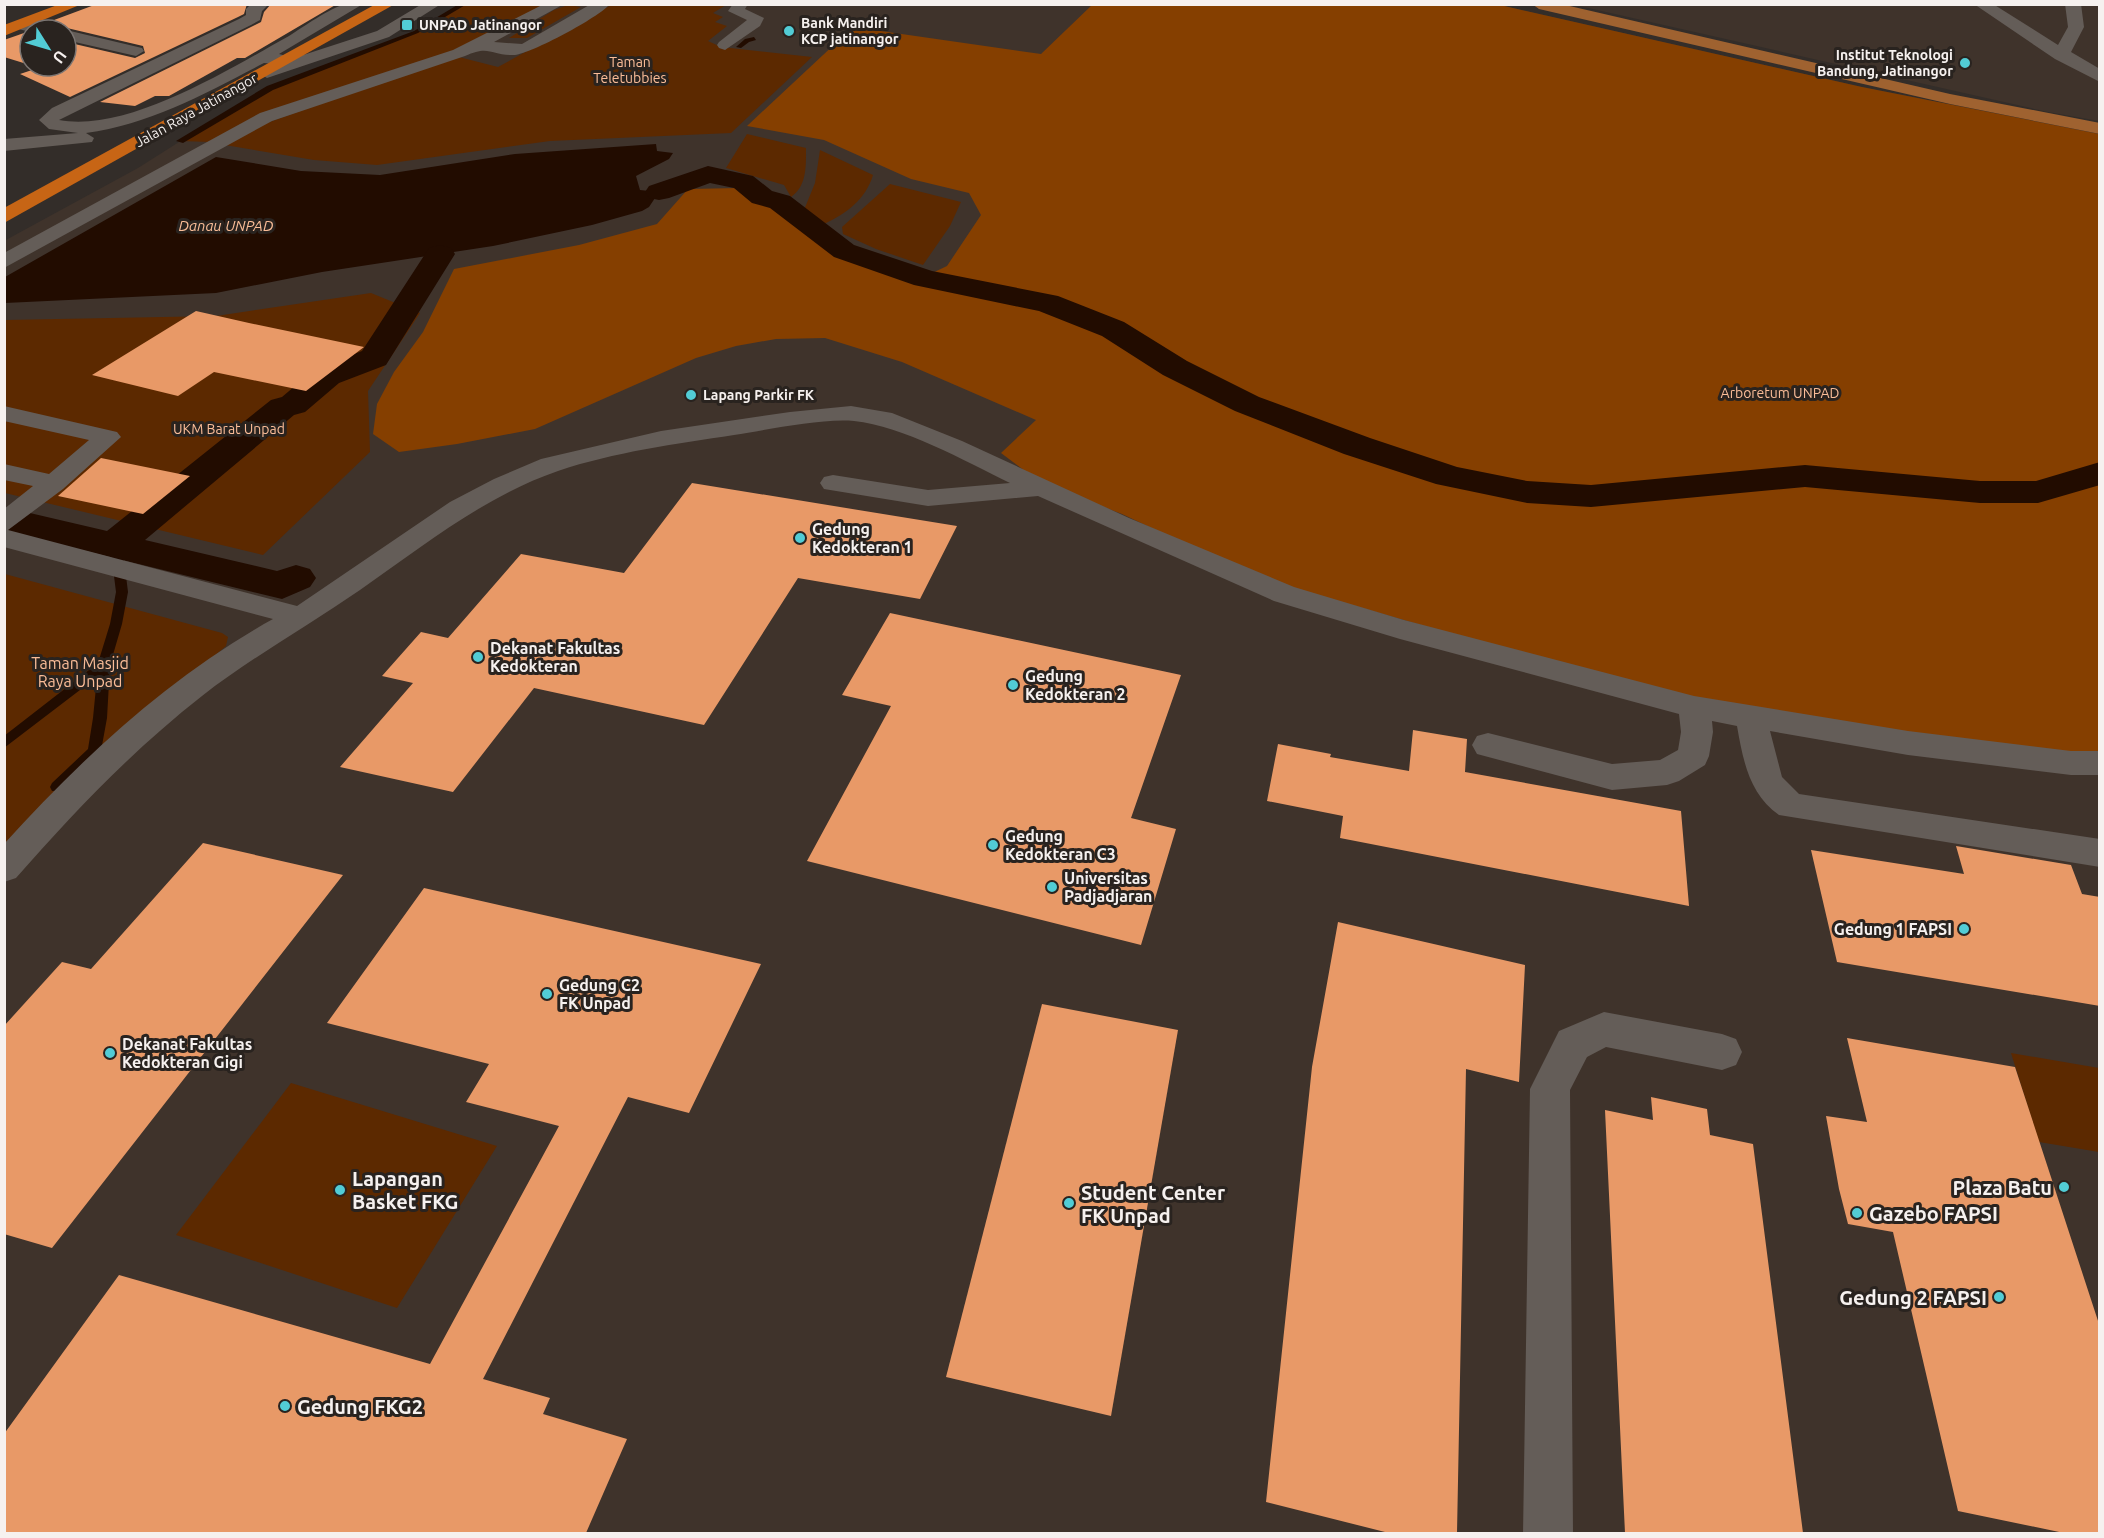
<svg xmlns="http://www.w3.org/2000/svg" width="2104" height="1538" viewBox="0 0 2104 1538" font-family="Ubuntu,sans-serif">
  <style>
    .built { fill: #3f332b }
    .green { fill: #5c2900 }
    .forest { fill: #853f00 }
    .water { fill: #220c00 }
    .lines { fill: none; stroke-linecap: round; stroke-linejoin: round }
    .stream { fill: #220c00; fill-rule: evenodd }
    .canal { fill: #220c00; fill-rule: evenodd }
    .building { fill: #e89967 }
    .minor { fill: #645d58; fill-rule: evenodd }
    .major { fill: #9f6230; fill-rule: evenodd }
    .highway { fill: #c76515; fill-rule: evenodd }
    .poi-dot { fill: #52ccd5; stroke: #29231f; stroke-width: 2 }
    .labels { text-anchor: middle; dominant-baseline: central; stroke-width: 6; stroke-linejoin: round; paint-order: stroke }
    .far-poi-label { font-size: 14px; font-weight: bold; fill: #f6f1ef; stroke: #29231f; text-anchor: start }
    .far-park-label { font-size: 14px; fill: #fbbd98; stroke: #29231f }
    .far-street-label { font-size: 14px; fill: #f6f1ef; stroke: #29231f }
    .far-water-label { font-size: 15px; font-style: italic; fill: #fabd97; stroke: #29231f }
    .poi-label { font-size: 16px; font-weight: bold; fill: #f6f1ef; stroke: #29231f; text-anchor: start }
    .park-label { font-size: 16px; fill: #fbbd98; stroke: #29231f }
    .near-poi-label { font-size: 20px; font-weight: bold; fill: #f6f1ef; stroke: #29231f; text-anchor: start }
  </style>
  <rect width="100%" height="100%" fill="#332d29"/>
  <g class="built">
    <path d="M 464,5 L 1500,5 L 1862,87 L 2099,134 L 2099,1533 L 5,1533 L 4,241 L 138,168 L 236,106 L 269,89 L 416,32 Z"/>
    <path d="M 1575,5 L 2099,5 L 2099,121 L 2048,112 Z"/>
  </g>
  <g class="green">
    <path d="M 464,5 L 544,5 L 455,51 L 210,142 L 180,141 L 236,106 L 269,89 L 416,32 Z"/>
    <path d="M 568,5 L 581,7 L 527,38 L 509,38 L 554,10 Z"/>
    <path d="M 611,5 L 726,5 L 713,13 L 723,17 L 715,22 L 727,26 L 708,41 L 721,47 L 812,57 L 731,133 L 550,141 L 377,165 L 314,160 L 219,144 L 241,132 L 455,56 L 498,67 Z"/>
    <path d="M 747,134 L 806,148 C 806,166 807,186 791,197 L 784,185 L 726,168 Z"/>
    <path d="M 820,150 L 873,175 C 866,199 846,214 824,224 L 804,210 L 815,183 Z"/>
    <path d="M 890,184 L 961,202 L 950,226 L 923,265 L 876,249 L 843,234 L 842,227 Z"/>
    <path d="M 371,293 L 420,313 L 368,391 L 370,452 L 263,555 L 5,493 L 5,320 L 216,316 Z"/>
    <path d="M 5,574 L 222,633 L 228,637 L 226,646 L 154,707 L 5,849 Z"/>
    <path d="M 2011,1053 L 2099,1068 L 2099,1152 L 2039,1142 Z"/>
    <path d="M 291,1083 L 497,1146 L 397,1308 L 176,1235 Z"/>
  </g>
  <path class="forest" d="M 1092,5 L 1500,5 L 1862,87 L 2099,134 L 2099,756 L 2069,756 L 1735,708 L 1546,661 L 1289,587 L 1202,552 L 1122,514 L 1042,484 L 1001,453 L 1036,420 L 902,362 L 825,338 L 776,339 L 736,346 L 696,358 L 535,429 L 457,444 L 399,452 L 373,434 L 377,404 L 394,372 L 423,332 L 454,269 L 579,245 L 657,224 L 688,189 L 739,188 L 847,250 L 926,276 L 947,266 L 981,215 L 969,193 L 911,179 L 824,140 L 747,126 L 853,27 L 1041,54 Z"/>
  <path class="water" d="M 656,144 L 657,151 L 673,153 L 669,159 L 636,176 L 640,190 L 659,192 L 649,207 L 642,211 L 592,225 L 493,246 L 322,272 L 216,293 L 5,303 L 5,277 L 216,157 L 301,171 L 380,175 L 515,154 Z"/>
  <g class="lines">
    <g class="stream">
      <path d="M 459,4 L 467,4 L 418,33 L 273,90 L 183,143 L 176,141 L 267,86 L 414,31 Z"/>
      <path d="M 754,37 L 756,40 L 749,42 L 741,48 L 736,47 L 745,39 Z"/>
      <path d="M 116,540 L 122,544 L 128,592 L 122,624 L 110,665 L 107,718 L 101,751 L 62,791 L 52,791 L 50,787 L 52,783 L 88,749 L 93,718 L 97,677 L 4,748 L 4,736 L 98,663 L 110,624 L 116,592 L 110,544 Z"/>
    </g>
    <g class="canal">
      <path d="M 708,166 L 753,176 L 772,191 L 790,196 L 854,245 L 932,271 L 1058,296 L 1124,322 L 1187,361 L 1259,397 L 1370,438 L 1457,467 L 1527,481 L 1591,485 L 1805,465 L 1980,481 L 2036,481 L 2100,462 L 2100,485 L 2038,503 L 1980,503 L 1805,487 L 1591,507 L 1527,503 L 1436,484 L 1344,454 L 1235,411 L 1163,375 L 1102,336 L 1039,311 L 914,285 L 834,257 L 770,208 L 752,203 L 734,188 L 710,183 L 669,198 L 659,200 L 649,198 L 645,192 L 649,186 Z"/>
      <path d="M 440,245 L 451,248 L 455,254 L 386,365 L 339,383 L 305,412 L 294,415 L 145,540 L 277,571 L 296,565 L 310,569 L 316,578 L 310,587 L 282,599 L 4,531 L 4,513 L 17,510 L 107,531 L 271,400 L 282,397 L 315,369 L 362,351 L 429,248 Z"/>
    </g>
  </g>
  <g class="building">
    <path d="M 97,4 L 247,4 L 244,14 L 238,17 L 70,97 L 20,74 L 38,68 L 33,66 L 66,66 L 66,42 L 135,58 L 145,53 L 143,46 L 67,28 L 55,30 L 53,26 L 46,23 Z"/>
    <path d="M 271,4 L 337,4 L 245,58 L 237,58 L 169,96 L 155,96 L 135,106 L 100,102 L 261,22 L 264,12 Z"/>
    <path d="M 24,33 L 30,34 L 30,65 L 4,57 L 4,40 Z"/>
    <path d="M 196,311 L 249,323 L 364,347 L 306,391 L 214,372 L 178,396 L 92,375 Z"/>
    <path d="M 101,458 L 190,476 L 143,514 L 58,496 Z"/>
    <path d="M 692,483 L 957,526 L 920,599 L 798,578 L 704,725 L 534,688 L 453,792 L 340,767 L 413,683 L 382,676 L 421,632 L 448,638 L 521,554 L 624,573 Z"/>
    <path d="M 890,613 L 1181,675 L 1131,818 L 1176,829 L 1141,945 L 807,861 L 891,706 L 842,695 Z"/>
    <path d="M 1413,730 L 1467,739 L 1465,772 L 1681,811 L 1689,906 L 1340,838 L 1343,816 L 1267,801 L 1278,744 L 1331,754 L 1330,757 L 1409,771 Z"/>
    <path d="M 203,843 L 343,875 L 52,1248 L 4,1234 L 4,1026 L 62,962 L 91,969 Z"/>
    <path d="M 1956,846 L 2071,865 L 2082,894 L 2100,897 L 2100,1006 L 1837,962 L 1811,850 L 1964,874 Z"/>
    <path d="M 424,888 L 761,964 L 689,1113 L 628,1097 L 483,1379 L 550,1398 L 543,1414 L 627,1439 L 586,1533 L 4,1533 L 4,1434 L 119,1275 L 430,1364 L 559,1126 L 466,1102 L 489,1064 L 327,1023 Z"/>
    <path d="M 1338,922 L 1525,965 L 1519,1082 L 1466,1069 L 1457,1533 L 1389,1533 L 1266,1502 L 1312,1067 Z"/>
    <path d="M 1042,1004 L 1178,1030 L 1111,1416 L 946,1377 Z"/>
    <path d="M 1847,1038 L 2015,1067 L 2100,1327 L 2100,1533 L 2064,1533 L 1958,1511 L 1893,1232 L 1848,1224 L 1839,1189 L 1826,1116 L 1867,1122 Z"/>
    <path d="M 1651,1097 L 1707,1109 L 1710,1135 L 1753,1144 L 1803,1533 L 1625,1533 L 1605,1110 L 1653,1120 Z"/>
  </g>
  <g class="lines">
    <g class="minor">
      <path d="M 251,4 L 269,4 L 262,11 L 260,20 L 251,25 L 59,120 C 128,133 229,69 289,36 C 303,27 330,8 345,4 C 351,3 358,4 363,4 L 279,54 L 294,58 L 377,31 L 422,4 L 441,4 L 389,37 L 267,78 L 259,73 L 261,69 L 277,64 L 264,63 C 206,93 151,124 86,133 L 94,138 L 92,142 L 4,151 L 4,139 L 78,133 L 49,129 L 39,120 L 52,108 L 239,19 L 246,15 L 246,9 Z"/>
      <path d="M 544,4 L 564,4 L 494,42 L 522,44 L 591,4 L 610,4 C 598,18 532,53 515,55 C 491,56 490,44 465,56 L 272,121 L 4,268 L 4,253 L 260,113 L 453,50 Z"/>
      <path d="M 733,4 L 748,4 L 745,9 L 764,18 L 760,26 L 725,50 L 719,48 L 717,45 L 719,42 L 747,20 L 728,11 Z"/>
      <path d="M 1974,4 L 1993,4 L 2058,45 L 2068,27 L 2065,4 L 2081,4 L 2084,27 L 2071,52 L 2100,69 L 2100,82 L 2055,59 Z"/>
      <path d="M 21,20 L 51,27 L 53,30 L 30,32 L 15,28 L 13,25 Z"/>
      <path d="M 66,30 L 142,48 L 144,51 L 136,56 L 66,40 Z"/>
      <path d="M 4,406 L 117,432 L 121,437 L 63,489 L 8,530 L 297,606 L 450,502 L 494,479 L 541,459 L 661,431 L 790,412 L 851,406 L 892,413 L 962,441 L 1129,518 L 1294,587 L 1404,620 L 1694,696 L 1908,731 L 2071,751 L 2100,751 L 2100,775 L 2071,775 L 1908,755 L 1770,731 L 1782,777 L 1799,794 L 2100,839 L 2100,867 L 1779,815 C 1749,794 1743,760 1737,726 L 1712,721 L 1713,732 L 1709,756 L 1705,765 L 1679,781 L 1667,785 L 1612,790 L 1477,754 L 1472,745 L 1477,736 L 1488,733 L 1612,764 L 1660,760 L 1678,750 L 1681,732 L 1679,714 L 1400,639 L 1274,601 L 1038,496 L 928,506 L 824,489 L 820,483 L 824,477 L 833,475 L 928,490 L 1010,483 C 965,461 903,426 854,421 C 822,418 767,430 734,435 C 676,444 614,452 558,471 C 485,496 423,546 360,590 C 308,626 252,657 202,696 C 133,750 74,812 16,878 L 4,882 L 4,844 C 83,757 170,676 273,619 L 4,547 L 4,509 L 33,486 L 4,480 L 4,464 L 49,474 L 89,440 L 4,421 Z"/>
      <path d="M 1604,1012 L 1722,1034 L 1736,1039 L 1742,1052 L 1736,1065 L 1722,1070 L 1606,1047 L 1587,1057 L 1570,1090 L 1573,1534 L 1523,1534 L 1530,1089 L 1559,1031 Z"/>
    </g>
    <path class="major" d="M 1532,4 L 1561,4 L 1950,94 L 2100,123 L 2100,134 L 1950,104 L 1539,9 Z"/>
    <g class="highway">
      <path d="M 60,4 L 82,4 L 4,36 L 4,25 Z"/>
      <path d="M 376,4 L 395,4 L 4,223 L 4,208 Z"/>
    </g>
  </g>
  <g class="poi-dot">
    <rect x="401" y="19" width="12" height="12" rx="3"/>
    <circle cx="789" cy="31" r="6"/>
    <circle cx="1965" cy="63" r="6"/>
    <circle cx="691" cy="395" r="6"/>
    <circle cx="800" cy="538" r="6"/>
    <circle cx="478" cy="657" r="6"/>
    <circle cx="1013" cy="685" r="6"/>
    <circle cx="993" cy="845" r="6"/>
    <circle cx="1052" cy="887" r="6"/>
    <circle cx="1964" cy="929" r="6"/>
    <circle cx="547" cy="994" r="6"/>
    <circle cx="110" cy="1053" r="6"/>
    <circle cx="2064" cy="1187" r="6"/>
    <circle cx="340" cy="1190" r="6"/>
    <circle cx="1069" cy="1203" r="6"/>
    <circle cx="1857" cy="1213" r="6"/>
    <circle cx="1999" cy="1297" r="6"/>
    <circle cx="285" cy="1406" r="6"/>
  </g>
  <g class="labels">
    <g class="far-poi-label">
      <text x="801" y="23">Bank Mandiri<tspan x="801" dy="16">KCP jatinangor</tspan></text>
      <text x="419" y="25">UNPAD Jatinangor</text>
      <text x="1953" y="55" text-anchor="end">Institut Teknologi<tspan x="1953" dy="16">Bandung, Jatinangor</tspan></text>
      <text x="703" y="395">Lapang Parkir FK</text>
    </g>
    <g class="far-park-label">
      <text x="630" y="62">Taman<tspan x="630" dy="16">Teletubbies</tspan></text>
      <text x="1780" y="393">Arboretum UNPAD</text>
      <text x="229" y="429">UKM Barat Unpad</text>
    </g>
    <g class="far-street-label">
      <text transform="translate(196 110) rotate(-29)">Jalan Raya Jatinangor</text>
    </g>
    <g class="far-water-label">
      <text x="226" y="225">Danau UNPAD</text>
    </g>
    <g class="poi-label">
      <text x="812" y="529">Gedung<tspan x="812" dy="18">Kedokteran 1</tspan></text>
      <text x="490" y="648">Dekanat Fakultas<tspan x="490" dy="18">Kedokteran</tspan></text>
      <text x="1025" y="676">Gedung<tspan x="1025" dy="18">Kedokteran 2</tspan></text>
      <text x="1005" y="836">Gedung<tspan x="1005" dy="18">Kedokteran C3</tspan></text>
      <text x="1064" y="878">Universitas<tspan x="1064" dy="18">Padjadjaran</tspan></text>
      <text x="1952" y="929" text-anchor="end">Gedung 1 FAPSI</text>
      <text x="559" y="985">Gedung C2<tspan x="559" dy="18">FK Unpad</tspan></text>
      <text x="122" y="1044">Dekanat Fakultas<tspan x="122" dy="18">Kedokteran Gigi</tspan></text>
    </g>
    <g class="park-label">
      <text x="80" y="663">Taman Masjid<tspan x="80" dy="18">Raya Unpad</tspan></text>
    </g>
    <g class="near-poi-label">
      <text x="352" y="1178">Lapangan<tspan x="352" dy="23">Basket FKG</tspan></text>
      <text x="2052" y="1187" text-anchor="end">Plaza Batu</text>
      <text x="1081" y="1192">Student Center<tspan x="1081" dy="23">FK Unpad</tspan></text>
      <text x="1869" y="1213">Gazebo FAPSI</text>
      <text x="1987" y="1297" text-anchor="end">Gedung 2 FAPSI</text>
      <text x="297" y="1406">Gedung FKG2</text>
    </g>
  </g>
  <rect width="2104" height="1538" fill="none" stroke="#f6f1ef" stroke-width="12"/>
  <g transform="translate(48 48) rotate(127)"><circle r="28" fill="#29231f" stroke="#7b7572" stroke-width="1.5"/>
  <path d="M0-4.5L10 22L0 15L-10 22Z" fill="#52ccd5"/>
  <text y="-9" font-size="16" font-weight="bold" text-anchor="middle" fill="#f6f1ef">U</text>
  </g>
</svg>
